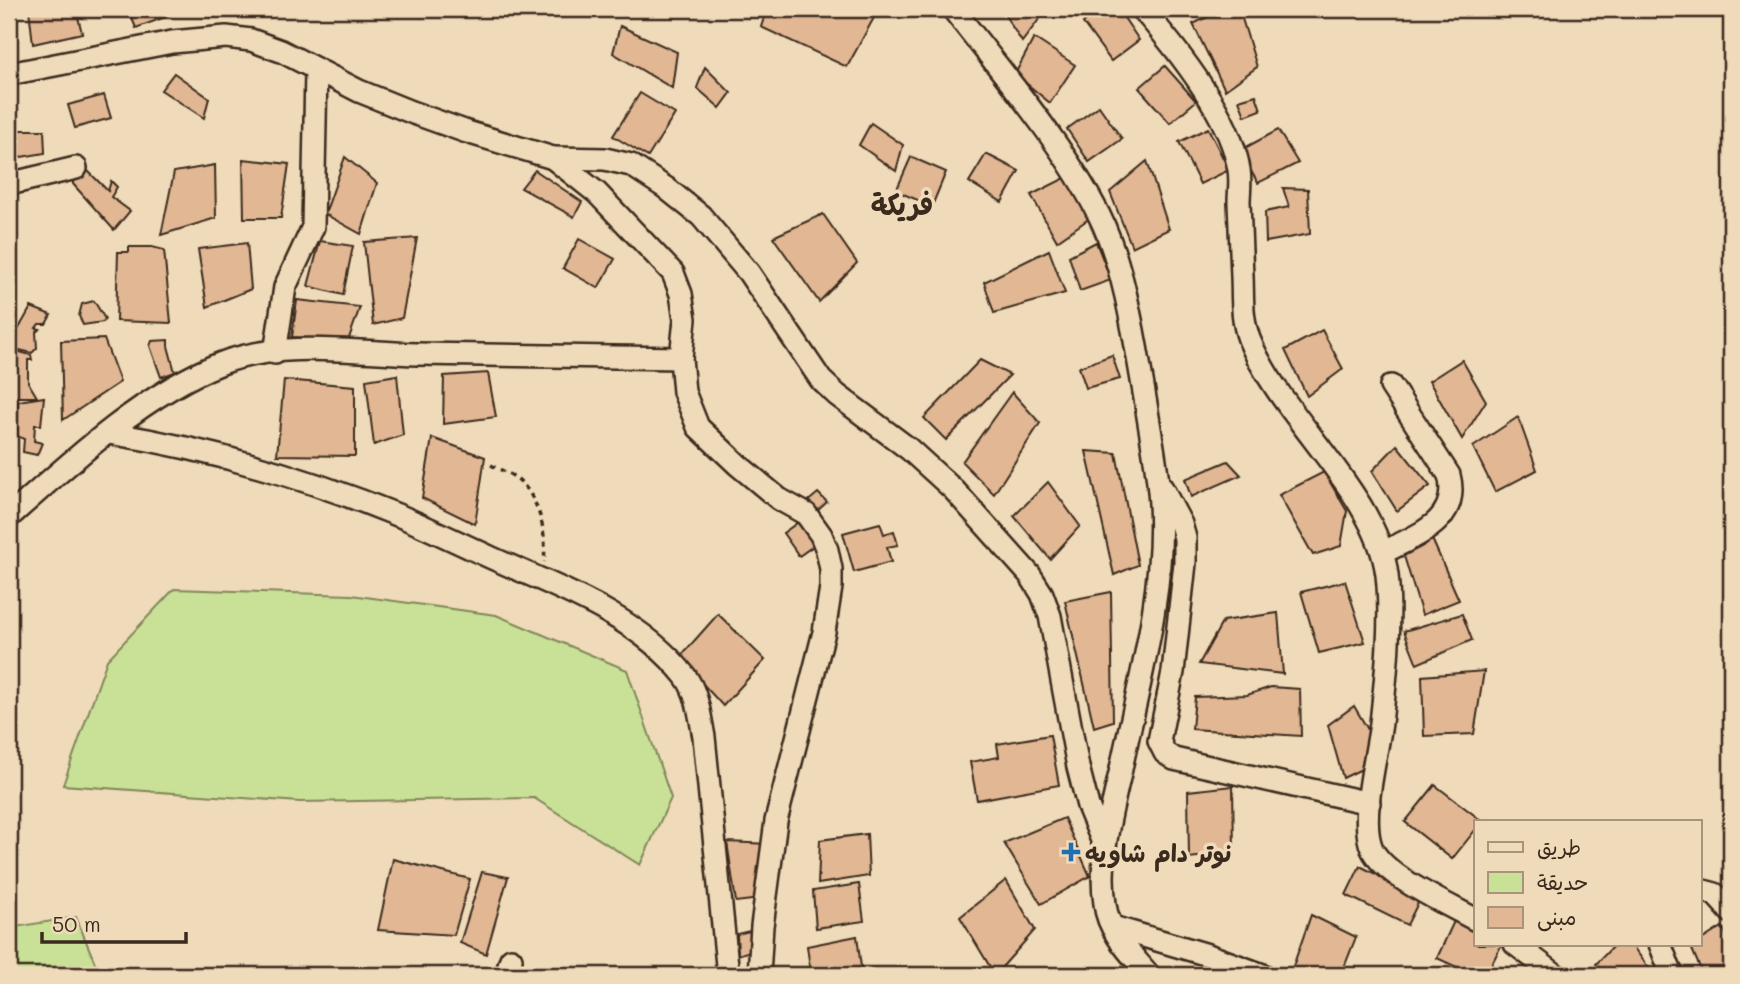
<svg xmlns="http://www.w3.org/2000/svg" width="1740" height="984" viewBox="0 0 1740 984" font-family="Mali,'Playpen Sans Arabic',sans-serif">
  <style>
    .green { fill: #c8e197; stroke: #82865a; stroke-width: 2 }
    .building { fill: #e1b794; stroke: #3b2a1e; stroke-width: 2 }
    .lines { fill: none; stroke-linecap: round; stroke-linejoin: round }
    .minor-casing { stroke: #3b2a1e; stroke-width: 26 }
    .path { stroke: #3b2a1e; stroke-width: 3.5; stroke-dasharray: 5 5; stroke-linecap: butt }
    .minor { stroke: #efdbb9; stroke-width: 21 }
    .poi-dot { fill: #1f6fb2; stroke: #efdbb9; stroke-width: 2.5 }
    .labels { text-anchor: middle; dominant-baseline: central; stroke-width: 7; stroke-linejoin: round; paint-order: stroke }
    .poi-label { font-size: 24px; font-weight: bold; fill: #3b2a1e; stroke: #efdbb9; text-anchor: start }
    .quarter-label { font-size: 28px; font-weight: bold; fill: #3b2a1e; stroke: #efdbb9 }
  </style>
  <rect width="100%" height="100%" fill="#efdbb9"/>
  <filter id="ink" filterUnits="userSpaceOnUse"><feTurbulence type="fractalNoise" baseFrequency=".0143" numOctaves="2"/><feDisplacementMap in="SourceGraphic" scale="14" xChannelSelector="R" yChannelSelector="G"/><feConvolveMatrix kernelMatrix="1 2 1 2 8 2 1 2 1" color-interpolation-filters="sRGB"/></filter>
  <g filter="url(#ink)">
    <g class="green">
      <path d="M 174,589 L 351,595 L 496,615 L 627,670 L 671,798 L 640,865 L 534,798 L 300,802 L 63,785 L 107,660 Z"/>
      <path d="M 76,917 L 100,975 L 9,975 L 9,928 Z"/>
    </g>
    <g class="building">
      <path d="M 29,9 L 76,9 L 82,33 L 33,44 Z"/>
      <path d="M 128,9 L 184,9 L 184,10 L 136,28 Z"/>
      <path d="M 767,9 L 865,9 L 876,14 L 847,67 L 761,27 Z"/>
      <path d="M 1001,9 L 1039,9 L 1043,14 L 1022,42 Z"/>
      <path d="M 1097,9 L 1118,9 L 1139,40 L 1111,61 L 1083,23 Z"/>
      <path d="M 1224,9 L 1239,9 L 1257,67 L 1225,90 L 1193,24 Z"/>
      <path d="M 620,26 L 677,52 L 672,88 L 613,53 Z"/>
      <path d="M 1034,38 L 1075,65 L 1050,103 L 1015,74 Z"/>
      <path d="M 1165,66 L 1196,101 L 1170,123 L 1139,88 Z"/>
      <path d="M 705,67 L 731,93 L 720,108 L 697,88 Z"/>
      <path d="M 174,73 L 209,98 L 204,118 L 161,90 Z"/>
      <path d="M 640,93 L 675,114 L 648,157 L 613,136 Z"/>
      <path d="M 104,95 L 111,118 L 75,128 L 68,105 Z"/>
      <path d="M 1256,95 L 1261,110 L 1245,116 L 1239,100 Z"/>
      <path d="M 1099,106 L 1122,139 L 1089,162 L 1067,129 Z"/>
      <path d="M 871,123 L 903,145 L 896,171 L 859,145 Z"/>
      <path d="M 1208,128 L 1229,170 L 1200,184 L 1179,142 Z"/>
      <path d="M 9,130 L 44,130 L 45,153 L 9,159 Z"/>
      <path d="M 1278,130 L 1298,163 L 1258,183 L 1239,151 Z"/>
      <path d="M 986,154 L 1019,171 L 1002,202 L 969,182 Z"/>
      <path d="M 345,157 L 377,183 L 361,234 L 325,214 Z"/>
      <path d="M 911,157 L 946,172 L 932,206 L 896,191 Z"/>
      <path d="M 243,159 L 289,164 L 281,218 L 244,218 Z"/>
      <path d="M 1147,161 L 1169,229 L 1132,247 L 1110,192 Z"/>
      <path d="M 215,165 L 216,218 L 161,235 L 174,172 Z"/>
      <path d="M 84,167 L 108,191 L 111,181 L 117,187 L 111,197 L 130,211 L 114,230 L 73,184 L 73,173 Z"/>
      <path d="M 535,170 L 582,202 L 574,217 L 521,188 Z"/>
      <path d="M 1071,175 L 1090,218 L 1057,241 L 1031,195 Z"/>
      <path d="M 1283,188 L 1308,189 L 1310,234 L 1266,242 L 1265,212 L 1289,207 Z"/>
      <path d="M 823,214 L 857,263 L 819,302 L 773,237 Z"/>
      <path d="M 417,238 L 402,318 L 373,325 L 364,242 Z"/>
      <path d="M 579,239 L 615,259 L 598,288 L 563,268 Z"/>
      <path d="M 320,241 L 353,246 L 343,295 L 308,286 Z"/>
      <path d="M 1096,242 L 1111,280 L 1080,291 L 1069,256 Z"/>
      <path d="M 247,243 L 251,289 L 207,307 L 198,249 Z"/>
      <path d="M 129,247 L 152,247 L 164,250 L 171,323 L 116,321 L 118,252 L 129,252 Z"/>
      <path d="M 1049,250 L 1065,293 L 994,313 L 984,282 Z"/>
      <path d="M 297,300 L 360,307 L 348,341 L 292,337 Z"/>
      <path d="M 94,301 L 105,319 L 103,322 L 83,325 L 79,316 L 82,304 Z"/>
      <path d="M 31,307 L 51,315 L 46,324 L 39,324 L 36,328 L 40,329 L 36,332 L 37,348 L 32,353 L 15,349 L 14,337 Z"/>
      <path d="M 1322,330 L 1343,369 L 1307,396 L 1285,350 Z"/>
      <path d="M 104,339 L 120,382 L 63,420 L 61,341 Z"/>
      <path d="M 168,340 L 168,346 L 175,372 L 161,377 L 150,346 L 152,341 Z"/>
      <path d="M 16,351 L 31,355 L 32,360 L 28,360 L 28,382 L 37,397 L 15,397 L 16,417 L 9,417 L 9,352 Z"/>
      <path d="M 1112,355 L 1120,379 L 1086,388 L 1079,367 Z"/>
      <path d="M 980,360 L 1010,375 L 946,440 L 924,418 Z"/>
      <path d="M 1462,360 L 1486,401 L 1462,439 L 1429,381 Z"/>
      <path d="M 488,373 L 496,417 L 443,424 L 444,376 Z"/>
      <path d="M 397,375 L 403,435 L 374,445 L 366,380 Z"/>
      <path d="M 284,380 L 355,386 L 355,456 L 277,455 Z"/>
      <path d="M 1012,392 L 1040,423 L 994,494 L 962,462 Z"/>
      <path d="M 44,397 L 41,425 L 35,425 L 34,441 L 42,443 L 37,455 L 23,452 L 24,439 L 17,436 L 18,401 Z"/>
      <path d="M 1518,417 L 1537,470 L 1495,492 L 1473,447 Z"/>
      <path d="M 432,438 L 485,457 L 475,524 L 422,498 Z"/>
      <path d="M 1397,445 L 1430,486 L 1397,511 L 1372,471 Z"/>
      <path d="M 1086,451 L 1116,453 L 1138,565 L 1114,575 Z"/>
      <path d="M 1228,461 L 1241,475 L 1191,497 L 1185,479 Z"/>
      <path d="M 1324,472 L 1347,511 L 1341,546 L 1313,555 L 1279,495 Z"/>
      <path d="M 1048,482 L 1080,526 L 1050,559 L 1014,516 Z"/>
      <path d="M 818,493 L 827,502 L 815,513 L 806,503 Z"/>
      <path d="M 800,521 L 816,544 L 799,556 L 783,533 Z"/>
      <path d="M 880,523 L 884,534 L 894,531 L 898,545 L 887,547 L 891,562 L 854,572 L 843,533 Z"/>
      <path d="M 1432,539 L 1459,600 L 1422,615 L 1404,556 Z"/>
      <path d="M 1345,581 L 1365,642 L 1319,653 L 1301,592 Z"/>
      <path d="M 1111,592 L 1113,721 L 1094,727 L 1065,601 Z"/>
      <path d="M 1278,613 L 1283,674 L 1199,664 L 1223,621 Z"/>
      <path d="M 718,614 L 765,660 L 723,706 L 679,658 Z"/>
      <path d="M 1462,614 L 1472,640 L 1417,664 L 1404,631 Z"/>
      <path d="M 1484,671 L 1474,734 L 1424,736 L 1422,676 Z"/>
      <path d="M 1271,687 L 1300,689 L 1301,736 L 1192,729 L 1195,697 L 1247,695 Z"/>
      <path d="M 1354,706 L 1373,738 L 1370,765 L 1343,778 L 1328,725 Z"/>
      <path d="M 1050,735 L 1059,785 L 977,800 L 970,762 L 999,757 L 997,744 Z"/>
      <path d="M 1435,785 L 1482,821 L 1476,821 L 1476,829 L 1452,859 L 1405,822 Z"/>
      <path d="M 1233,786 L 1234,853 L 1189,858 L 1188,791 Z"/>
      <path d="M 1064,818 L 1090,876 L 1041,904 L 1004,843 Z"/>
      <path d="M 867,834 L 869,876 L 818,884 L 820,840 Z"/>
      <path d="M 727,842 L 769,844 L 760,899 L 736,902 Z"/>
      <path d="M 393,859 L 470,879 L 454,935 L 378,930 Z"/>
      <path d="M 1360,866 L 1421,897 L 1407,925 L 1346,895 Z"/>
      <path d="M 482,872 L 508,877 L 486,954 L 460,943 Z"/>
      <path d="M 1006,880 L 1035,930 L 995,975 L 960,917 Z"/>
      <path d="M 859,884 L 864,921 L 816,928 L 813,891 Z"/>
      <path d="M 1311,915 L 1356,937 L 1341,975 L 1290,975 Z"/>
      <path d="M 1454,921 L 1476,931 L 1476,944 L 1502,944 L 1486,975 L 1474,975 L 1437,958 Z"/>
      <path d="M 1722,927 L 1731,944 L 1731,975 L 1703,975 L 1691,947 L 1700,944 L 1700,941 Z"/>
      <path d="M 758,929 L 756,949 L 738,955 L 737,934 Z"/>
      <path d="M 857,936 L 862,975 L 811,975 L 807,946 Z"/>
      <path d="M 1615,944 L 1631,944 L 1654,975 L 1604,975 L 1596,964 Z"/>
    </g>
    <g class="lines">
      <g class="minor-casing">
        <g id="minor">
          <path d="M 953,9 C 1003,74 1062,142 1099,215 C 1125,267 1136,347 1146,404 C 1151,437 1158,470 1160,504 C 1165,593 1139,682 1121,769 C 1111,813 1098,859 1105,904 C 1108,932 1132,955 1149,975"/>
          <path d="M 1142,9 C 1177,49 1231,116 1239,170 C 1241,181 1239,192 1239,202 C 1240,227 1241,252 1242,276 C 1243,298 1241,318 1249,339 C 1280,417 1377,493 1387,575 C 1392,619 1386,678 1381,723 C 1377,756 1359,819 1372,849 C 1385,877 1448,904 1476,920"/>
          <path d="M 9,74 L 172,42 L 226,37 L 251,40 L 281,51 L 359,91 L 411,112 L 467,132 L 553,158 L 597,193 L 673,273 L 681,294 L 685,319 L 681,358 L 684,392 L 698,427 L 738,465 L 779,499 L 806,514 L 821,535 L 827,550 L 831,569 L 831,587 L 824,632 L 776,821 L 762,926 L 759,975"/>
          <path d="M 553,158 L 605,159 L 631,165 L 666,188 L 701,216 L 749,273 L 821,380 L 837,395 L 909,449 L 954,490 L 1030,575 L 1042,594 L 1050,616 L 1078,767 L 1088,806 L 1104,845"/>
          <path d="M 9,184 L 76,168"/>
          <path d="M 275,353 L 285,287 L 313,227 L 316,70"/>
          <path d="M 109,433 C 208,449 307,478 400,516 C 431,529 461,544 492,558 C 559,588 638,616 685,676 C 698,693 700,717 704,737 L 728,975"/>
          <path d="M 1162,488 L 1181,524 L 1185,538 L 1185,563 L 1173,672 L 1159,741 L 1165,753 L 1174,759 L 1369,803"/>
          <path d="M 9,517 C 69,463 146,392 222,363 C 283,340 353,352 417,354 C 505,356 593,357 681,358"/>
          <path d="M 1384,552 C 1417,535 1461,521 1449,475 L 1391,386"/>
          <path d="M 1700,890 L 1715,894 L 1731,912"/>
          <path d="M 1113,927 L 1208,955 L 1263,975"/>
          <path d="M 1515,944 L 1556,975"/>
          <path d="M 1660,944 L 1672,975"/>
          <path d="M 506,975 L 511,959"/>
        </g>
      </g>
      <path class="path" d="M 491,465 C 500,470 513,474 521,482 C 540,502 547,534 544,562"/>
      <use href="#minor" class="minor"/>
    </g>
  </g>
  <path class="poi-dot" d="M1067.5 841.5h7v7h7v7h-7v7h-7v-7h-7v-7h7z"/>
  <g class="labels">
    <g class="poi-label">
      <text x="1085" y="852">نوتر دام شاويه</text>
    </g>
    <g class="quarter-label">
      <text x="902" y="204">فريكة</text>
    </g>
  </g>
  <rect width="1740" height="984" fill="none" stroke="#efdbb9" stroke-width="35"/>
  <rect x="18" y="18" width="1705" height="949" fill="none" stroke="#3b2a1e" stroke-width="2.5" filter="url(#ink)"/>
  <rect x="1474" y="820" width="228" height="126" fill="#efdbb9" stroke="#a7947b" stroke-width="2"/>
  <rect x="1488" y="842" width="35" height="10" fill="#efdbb9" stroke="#a7947b" stroke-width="2"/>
  <text x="1537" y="855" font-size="21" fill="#3b2a1e">طريق</text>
  <rect x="1488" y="872" width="35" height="21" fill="#c8e197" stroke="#a7947b" stroke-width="2"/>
  <text x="1537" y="890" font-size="21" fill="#3b2a1e">حديقة</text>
  <rect x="1488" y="907" width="35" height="21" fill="#e1b794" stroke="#a7947b" stroke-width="2"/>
  <text x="1537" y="925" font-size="21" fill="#3b2a1e">مبنى</text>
  <path d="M42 932v10h144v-10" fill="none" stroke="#3b2a1e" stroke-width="3.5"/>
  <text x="52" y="932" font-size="21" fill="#3b2a1e" stroke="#efdbb9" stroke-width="5" paint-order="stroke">50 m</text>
</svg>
